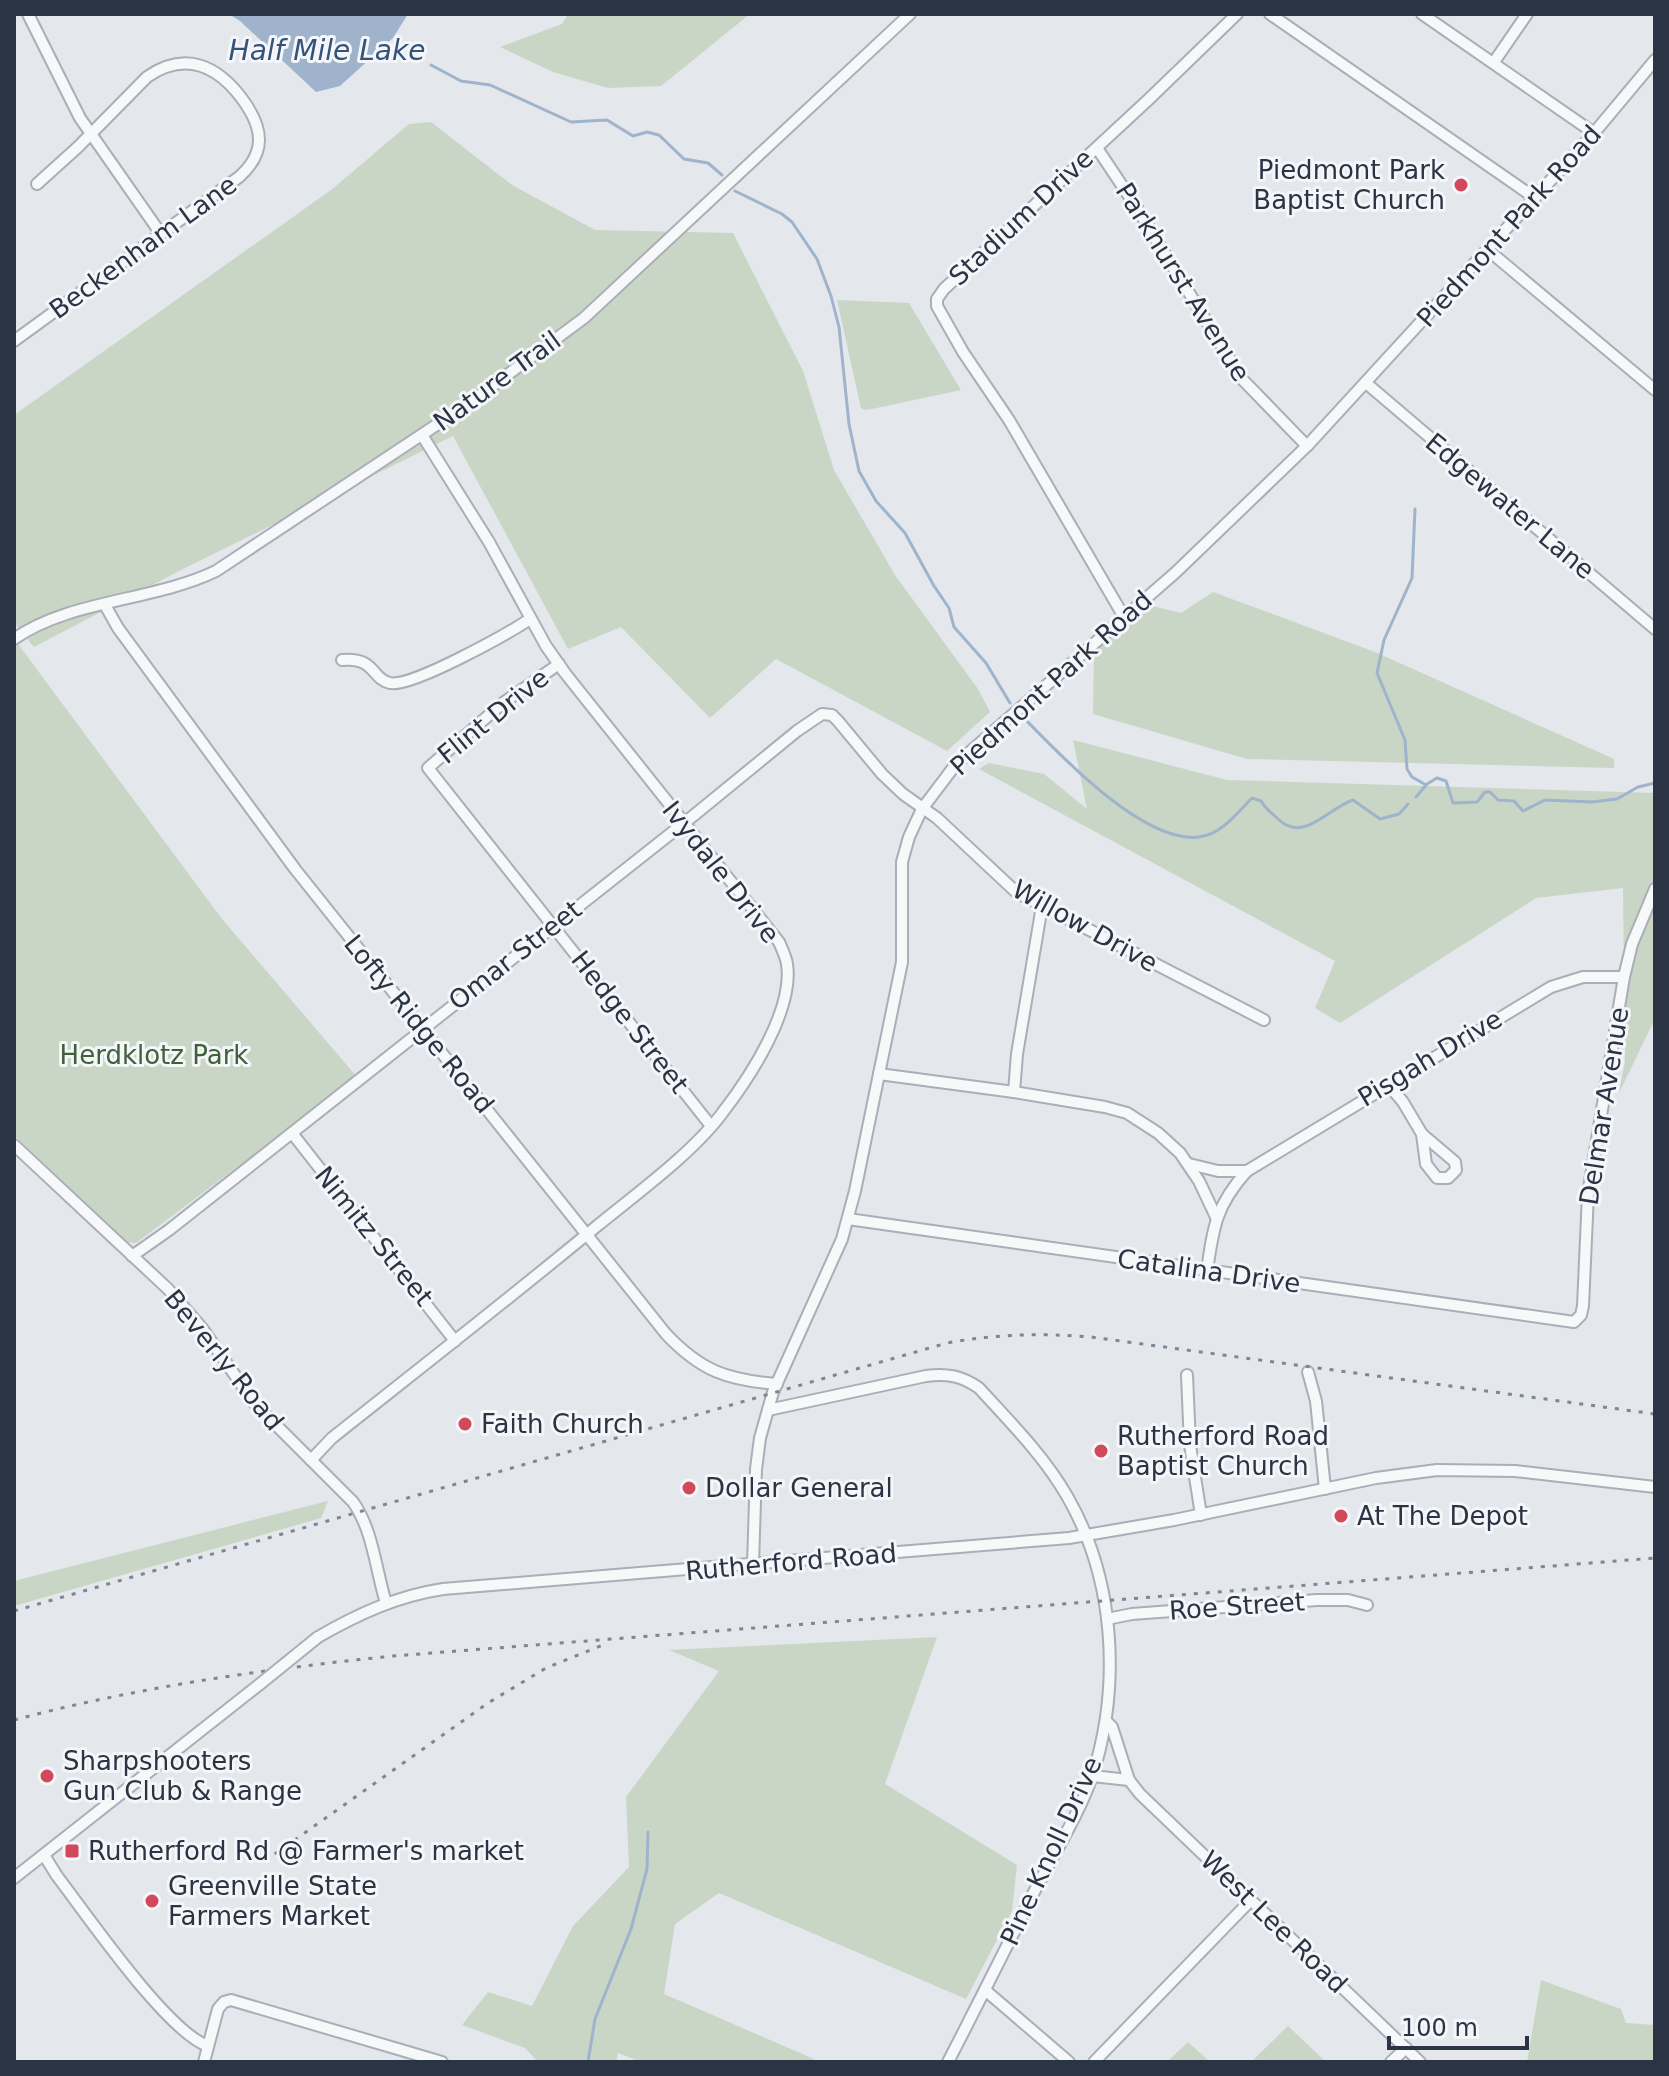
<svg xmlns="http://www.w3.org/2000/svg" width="1669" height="2076" viewBox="0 0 1669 2076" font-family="'DejaVu Sans',sans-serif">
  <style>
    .green { fill: #c9d6c5 }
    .water { fill: #9fb4cc }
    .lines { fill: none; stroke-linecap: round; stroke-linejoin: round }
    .stream { stroke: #9fb4cc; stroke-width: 3 }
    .minor-casing { stroke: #a9aeb7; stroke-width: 14 }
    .minor { stroke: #f7f8fa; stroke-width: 10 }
    .rail { stroke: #7d8696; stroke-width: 3; stroke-dasharray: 4 8; stroke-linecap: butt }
    .minor-bridge-casing { stroke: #a9aeb7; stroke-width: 14; stroke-linecap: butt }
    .minor-bridge { stroke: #f7f8fa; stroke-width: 10 }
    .poi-dot { fill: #d1495b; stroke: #f4f6f9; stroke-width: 3 }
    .labels { text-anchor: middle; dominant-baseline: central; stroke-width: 6; stroke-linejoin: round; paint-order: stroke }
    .poi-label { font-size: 26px; fill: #2b3445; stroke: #f4f6f9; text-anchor: start }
    .street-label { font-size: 26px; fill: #2b3445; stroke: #f4f6f9 }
    .park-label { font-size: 26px; fill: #3f6138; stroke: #f4f6f9 }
    .water-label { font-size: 28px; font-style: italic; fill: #34527a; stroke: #f4f6f9 }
  </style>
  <rect width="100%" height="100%" fill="#e4e7ec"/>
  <g class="green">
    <path d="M 568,14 L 750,14 L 661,86 L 608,88 L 553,72 L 500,47 L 562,24 Z"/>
    <path d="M 431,122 L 512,185 L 595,230 L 733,233 L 803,371 L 834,470 L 895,575 L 978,689 L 990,712 L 947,751 L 776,659 L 710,718 L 621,627 L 568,649 L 453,436 L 183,569 L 34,647 L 14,623 L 14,415 L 331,190 L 409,124 Z"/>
    <path d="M 837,300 L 909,303 L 961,390 L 872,409 L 865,410 L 861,408 Z"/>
    <path d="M 1213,592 L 1375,652 L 1614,759 L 1614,768 L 1247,759 L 1093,714 L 1094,651 L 1144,604 L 1181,613 Z"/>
    <path d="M 18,644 L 222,919 L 357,1077 L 136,1243 L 124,1242 L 14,1135 L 14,648 Z"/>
    <path d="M 1073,740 L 1227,780 L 1655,793 L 1655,1024 L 1652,1025 L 1619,1093 L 1625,1061 L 1623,888 L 1536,898 L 1340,1023 L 1315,1008 L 1335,961 L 979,769 L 989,763 L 1044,774 L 1087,809 Z"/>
    <path d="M 328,1501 L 321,1518 L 14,1606 L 14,1581 Z"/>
    <path d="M 937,1637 L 885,1784 L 1017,1865 L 1012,1911 L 966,1999 L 719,1893 L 675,1924 L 664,1994 L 814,2059 L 813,2062 L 641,2062 L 618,2053 L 616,2062 L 538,2062 L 525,2048 L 462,2025 L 488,1992 L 532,2006 L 573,1926 L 629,1867 L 626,1797 L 719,1671 L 669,1650 Z"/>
    <path d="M 1541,1980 L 1621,2009 L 1626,2023 L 1655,2025 L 1655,2062 L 1527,2062 Z"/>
    <path d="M 1288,2026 L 1326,2062 L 1251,2062 Z"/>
    <path d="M 1188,2042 L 1210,2062 L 1167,2062 Z"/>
  </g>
  <path class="water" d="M 229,14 L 408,14 L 393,38 L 340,86 L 316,92 L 240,21 Z"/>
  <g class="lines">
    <g class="stream">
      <path d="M 431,65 L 461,81 L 490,85 L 571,122 L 607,120 L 633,136 L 647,132 L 659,135 L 684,159 L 708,163 L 722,175"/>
      <path d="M 735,191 L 782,214 L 792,222 L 817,259 L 831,296 L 839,327 L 849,424 L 859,471 L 876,501 L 905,533 L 934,586 L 949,608 L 954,627 L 986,663 L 1010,703"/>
      <path d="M 1415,509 L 1412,578 L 1384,640 L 1377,673 L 1405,740 L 1407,769 L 1412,777 L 1426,785"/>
      <path d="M 1021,715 C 1058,753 1143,844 1199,837 C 1222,834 1237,813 1252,798 L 1261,801 C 1266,810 1271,812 1278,819 C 1304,844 1328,808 1353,800 L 1380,819 L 1399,814 L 1408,804"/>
      <path d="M 1416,797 L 1427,784 L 1437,778 L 1446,781 L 1453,803 L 1477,802 L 1485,792 L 1490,792 L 1498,800 L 1514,801 L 1523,811 L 1545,800 L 1592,802 L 1617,799 L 1638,787 L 1655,783"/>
      <path d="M 588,2062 L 595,2019 L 631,1929 L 647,1869 L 648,1832"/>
    </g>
    <g class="minor-casing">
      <g id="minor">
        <path d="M 28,14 L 80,118 L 161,234"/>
        <path d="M 1270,14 L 1535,198"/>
        <path d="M 1422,14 L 1594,133"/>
        <path d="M 1494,62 L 1527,14"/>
        <path d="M 1097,148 L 1137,208 L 1242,379 L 1307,446"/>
        <path d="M 1488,250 L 1655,390"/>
        <path d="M 14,341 L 239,177 C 267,152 263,128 243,100 C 218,66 186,50 147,77 L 78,147 L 37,184"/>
        <path d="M 1366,383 L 1655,629"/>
        <path d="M 105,605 L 118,628 L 295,869 L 666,1334 C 701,1371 727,1380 777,1384"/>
        <path d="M 1124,617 L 1009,420 L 963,352 L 937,306 L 937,299 L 944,289 L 1148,100 L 1237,14"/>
        <path d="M 14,639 C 69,600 154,601 216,571 L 468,404 L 584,318 L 910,14"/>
        <path d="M 342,660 C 376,657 371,679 390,683 C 411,688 509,633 530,619"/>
        <path d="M 559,664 L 503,703 L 428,768 L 711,1126"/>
        <path d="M 879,1074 L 1014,1092 L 1105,1107 L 1127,1113 L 1158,1133 L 1180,1153 L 1199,1181 L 1216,1217"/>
        <path d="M 1388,1084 L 1403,1102 L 1422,1134"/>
        <path d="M 1014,1092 L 1017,1054 L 1042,906"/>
        <path d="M 292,1133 L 455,1341"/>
        <path d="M 1422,1134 L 1455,1162 L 1456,1170 L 1448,1178 L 1437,1178 L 1426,1164 Z"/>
        <path d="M 14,1145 L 168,1289 L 202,1328 L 255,1404 L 353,1502 C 373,1530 376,1571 386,1603"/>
        <path d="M 1189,1164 L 1218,1171 L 1247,1171 L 1551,987 L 1583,977 L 1624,977"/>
        <path d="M 848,1219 L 1574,1322 L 1581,1315 L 1583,1306 L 1588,1194 L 1624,977 L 1632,944 L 1655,889"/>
        <path d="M 132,1256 L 169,1230 L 693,816 L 797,731 L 822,714 L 832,715 L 838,721 L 882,774 L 903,794 L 937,818 L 1016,892 L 1264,1020"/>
        <path d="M 1207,1271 C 1213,1228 1216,1205 1247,1171"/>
        <path d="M 1308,1372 L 1316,1401 L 1325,1489"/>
        <path d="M 1187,1375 L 1190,1445 L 1201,1515"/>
        <path d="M 768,1410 L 926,1376 C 947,1373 962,1376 979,1388 C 1010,1422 1044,1456 1067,1496 C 1115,1579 1121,1684 1093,1774 C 1079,1815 1053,1855 1033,1894 C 1005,1950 977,2006 948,2062"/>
        <path d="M 311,1460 L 332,1438 C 420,1368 510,1298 597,1226 C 636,1194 694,1152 723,1112 C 750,1077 794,1010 787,964 C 786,957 782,949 779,942 L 565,673 L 546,646 L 489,542 L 422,435"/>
        <path d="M 753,1565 L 756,1469 L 760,1438 L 773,1392 L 842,1239 L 855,1191 L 902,962 L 902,862 L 909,837 L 922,809 L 956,764 L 1175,573 L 1307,446 L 1594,133 L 1655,60"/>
        <path d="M 1107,1619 L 1132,1614 L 1317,1600 L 1348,1600 L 1367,1605"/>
        <path d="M 318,1637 C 358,1614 397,1596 443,1589 L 1069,1538 L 1174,1520 L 1376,1478 L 1437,1470 L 1515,1471 L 1655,1487"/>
        <path d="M 1106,1721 L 1112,1727 L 1129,1780 L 1140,1794 L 1420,2062"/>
        <path d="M 1092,1776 L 1129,1780"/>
        <path d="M 44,1855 L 57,1876 C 87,1915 167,2032 208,2046"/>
        <path d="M 14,1878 L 260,1684"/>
        <path d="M 985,1990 L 1069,2062"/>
        <path d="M 204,2062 L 218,2009 L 224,2002 L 231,2000 L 442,2062"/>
        <path d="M 1094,2062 L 1251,1900"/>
        <path d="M 1391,2062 L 1406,2048"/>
      </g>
    </g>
    <use href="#minor" class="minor"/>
    <g class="rail">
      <path d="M 14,1611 L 947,1343 C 996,1334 1041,1333 1091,1337 L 1655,1414"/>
      <path d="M 14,1720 C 138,1687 265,1669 393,1656 L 1655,1558"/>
      <path d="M 265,1861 L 488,1703 L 546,1668 L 603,1645"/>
    </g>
    <g class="minor-bridge-casing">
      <path id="minor-bridge" d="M 260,1684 L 318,1637"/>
    </g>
    <use href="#minor-bridge" class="minor-bridge"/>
  </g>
  <g class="poi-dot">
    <circle cx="1461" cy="185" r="8"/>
    <circle cx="465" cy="1424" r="8"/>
    <circle cx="1101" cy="1451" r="8"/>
    <circle cx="689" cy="1488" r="8"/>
    <circle cx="1341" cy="1516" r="8"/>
    <circle cx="47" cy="1776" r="8"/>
    <rect x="64" y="1843" width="16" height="16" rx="4"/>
    <circle cx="152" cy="1901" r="8"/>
  </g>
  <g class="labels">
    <g class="poi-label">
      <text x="1445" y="170" text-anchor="end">Piedmont Park<tspan x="1445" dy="30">Baptist Church</tspan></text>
      <text x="481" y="1424">Faith Church</text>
      <text x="1117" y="1436">Rutherford Road<tspan x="1117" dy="30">Baptist Church</tspan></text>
      <text x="705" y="1488">Dollar General</text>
      <text x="1357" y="1516">At The Depot</text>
      <text x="63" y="1761">Sharpshooters<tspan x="63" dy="30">Gun Club &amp; Range</tspan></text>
      <text x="88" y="1851">Rutherford Rd @ Farmer's market</text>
      <text x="168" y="1886">Greenville State<tspan x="168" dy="30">Farmers Market</tspan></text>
    </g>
    <g class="street-label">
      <text transform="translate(1021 217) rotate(-43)">Stadium Drive</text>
      <text transform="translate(1509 226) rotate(-48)">Piedmont Park Road</text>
      <text transform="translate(143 247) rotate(-36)">Beckenham Lane</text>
      <text transform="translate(1183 282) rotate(58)">Parkhurst Avenue</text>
      <text transform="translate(497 381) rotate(-36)">Nature Trail</text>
      <text transform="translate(1510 506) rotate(40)">Edgewater Lane</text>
      <text transform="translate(1051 683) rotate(-42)">Piedmont Park Road</text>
      <text transform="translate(493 716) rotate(-39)">Flint Drive</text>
      <text transform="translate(721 872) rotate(52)">Ivydale Drive</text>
      <text transform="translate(1085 926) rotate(29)">Willow Drive</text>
      <text transform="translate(515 955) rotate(-38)">Omar Street</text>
      <text transform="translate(630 1022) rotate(52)">Hedge Street</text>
      <text transform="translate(419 1024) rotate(51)">Lofty Ridge Road</text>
      <text transform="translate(1430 1058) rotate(-31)">Pisgah Drive</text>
      <text transform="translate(1604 1106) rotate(-81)">Delmar Avenue</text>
      <text transform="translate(374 1236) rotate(51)">Nimitz Street</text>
      <text transform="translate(1209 1271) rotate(8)">Catalina Drive</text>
      <text transform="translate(224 1360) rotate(51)">Beverly Road</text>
      <text transform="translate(791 1562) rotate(-5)">Rutherford Road</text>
      <text transform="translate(1237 1606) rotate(-4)">Roe Street</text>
      <text transform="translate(1051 1851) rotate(-65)">Pine Knoll Drive</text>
      <text transform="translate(1274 1922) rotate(44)">West Lee Road</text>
    </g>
    <g class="park-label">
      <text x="154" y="1055">Herdklotz Park</text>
    </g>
    <g class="water-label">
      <text x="327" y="50">Half Mile Lake</text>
    </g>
  </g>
  <rect width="1669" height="2076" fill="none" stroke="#2b3445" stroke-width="32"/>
  <path d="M1389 2036v12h138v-12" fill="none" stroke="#2b3445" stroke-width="4"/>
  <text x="1401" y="2036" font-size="24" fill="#2b3445" stroke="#f4f6f9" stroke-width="6" paint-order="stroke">100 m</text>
</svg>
